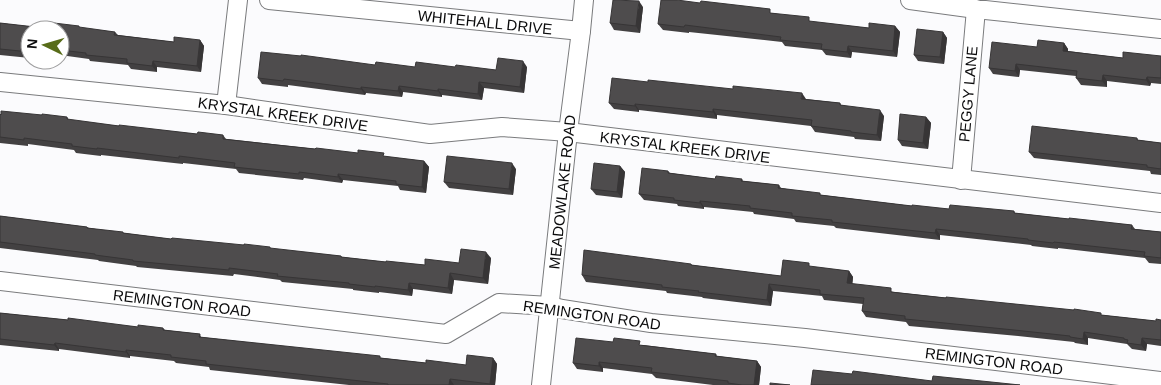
<svg xmlns="http://www.w3.org/2000/svg" width="1161" height="385" viewBox="0 0 1161 385" font-family="Arial,sans-serif">
  <style>
    .lines { fill: none; stroke-linecap: round; stroke-linejoin: round }
    .minor-casing { stroke: #7a7b7d; stroke-width: 20 }
    .minor { stroke: #fff; stroke-width: 18 }
    .wall { fill: #434142 }
    .shaded-wall { fill: #373536 }
    .building { fill: #4e4c4d; stroke: #373536 }
    .labels { text-anchor: middle; dominant-baseline: central; stroke-width: 5; stroke-linejoin: round; paint-order: stroke }
    .street-label { font-size: 15px; fill: #0b0b0c; stroke: #fff }
  </style>
  <rect width="100%" height="100%" fill="#fbfbfd"/>
  <g class="lines">
    <g class="minor-casing">
      <g id="minor">
        <path d="M 269,0 L 581,31"/>
        <path d="M 910,0 L 976,9 L 1161,29"/>
        <path d="M 0,82 L 226,105 L 430,134 L 502,127 L 568,132 L 1161,203"/>
        <path d="M 226,105 L 238,0"/>
        <path d="M 961,180 L 976,9"/>
        <path d="M 0,281 L 446,334 L 499,303 L 550,306 L 562,309 L 651,323 L 805,338 L 1161,381"/>
        <path d="M 541,385 L 568,132 L 581,31 L 584,0"/>
      </g>
    </g>
    <use href="#minor" class="minor"/>
  </g>
  <g class="wall">
    <path d="M 643,7 L 640,33 L 614,30 L 610,23 Z"/>
    <path d="M 773,13 L 812,22 L 869,28 L 895,26 L 900,32 L 897,57 L 852,52 L 851,58 L 826,55 L 822,50 L 785,46 L 782,42 L 689,32 L 689,33 L 663,30 L 658,24 Z"/>
    <path d="M 0,23 L 53,29 L 80,28 L 115,32 L 118,35 L 174,42 L 200,40 L 204,46 L 201,72 L 157,67 L 157,72 L 131,69 L 128,65 L 90,61 L 89,59 L 60,55 L 60,30 L 30,30 L 30,58 L 0,55 Z"/>
    <path d="M 943,32 L 947,38 L 944,64 L 918,61 L 914,55 Z"/>
    <path d="M 1064,43 L 1068,49 L 1068,51 L 1123,58 L 1161,56 L 1161,84 L 1151,83 L 1150,86 L 1107,81 L 1107,87 L 1081,85 L 1076,78 L 1076,76 L 1020,70 L 1019,77 L 993,74 L 989,68 L 1037,47 Z"/>
    <path d="M 415,67 L 455,67 L 496,70 L 527,67 L 524,93 L 484,88 L 482,100 L 442,95 L 442,97 L 403,92 L 402,97 L 366,93 L 365,95 L 288,85 L 288,87 L 262,84 L 258,78 Z"/>
    <path d="M 806,99 L 840,103 L 841,105 L 884,116 L 881,141 L 855,139 L 854,137 L 815,132 L 811,126 L 717,115 L 717,119 L 639,110 L 639,112 L 614,109 L 609,103 Z"/>
    <path d="M 0,114 L 67,117 L 69,120 L 119,126 L 197,134 L 223,135 L 226,139 L 424,161 L 429,167 L 426,193 L 400,190 L 398,186 L 343,180 L 342,183 L 304,178 L 303,180 L 239,173 L 236,169 L 183,163 L 183,164 L 101,155 L 101,156 L 76,153 L 74,150 L 28,144 L 28,146 L 0,143 Z"/>
    <path d="M 926,117 L 931,123 L 928,149 L 902,146 L 898,140 Z"/>
    <path d="M 1137,138 L 1138,140 L 1161,143 L 1161,175 L 1151,174 L 1150,171 L 1034,158 L 1029,152 Z"/>
    <path d="M 620,166 L 625,172 L 622,198 L 596,195 L 591,189 Z"/>
    <path d="M 516,169 L 513,195 L 449,188 L 444,182 Z"/>
    <path d="M 668,171 L 670,173 L 715,179 L 742,179 L 743,181 L 779,185 L 781,188 L 822,195 L 912,206 L 949,209 L 1014,211 L 1015,213 L 1069,219 L 1132,225 L 1135,229 L 1161,232 L 1161,264 L 1149,263 L 1145,258 L 1058,248 L 1058,249 L 1032,246 L 1031,245 L 940,235 L 940,240 L 836,228 L 834,226 L 796,222 L 794,219 L 754,214 L 753,212 L 704,207 L 704,209 L 678,206 L 677,204 L 644,200 L 639,194 Z"/>
    <path d="M 0,216 L 87,227 L 89,228 L 124,233 L 171,239 L 341,256 L 342,257 L 386,262 L 425,265 L 459,263 L 491,258 L 488,284 L 454,280 L 452,294 L 413,289 L 412,296 L 379,292 L 379,293 L 353,290 L 353,289 L 282,282 L 280,280 L 234,274 L 233,276 L 137,267 L 136,266 L 99,261 L 98,260 L 0,248 Z"/>
    <path d="M 691,264 L 692,265 L 781,276 L 812,267 L 849,271 L 853,277 L 852,284 L 894,292 L 1156,321 L 1161,320 L 1161,346 L 1147,344 L 1146,351 L 1132,349 L 1127,344 L 1088,338 L 1088,345 L 1075,343 L 1074,342 L 1018,336 L 909,326 L 906,322 L 866,317 L 862,311 L 863,304 L 824,300 L 822,296 L 773,291 L 771,306 L 703,298 L 702,297 L 667,293 L 666,291 L 586,282 L 582,275 Z"/>
    <path d="M 0,313 L 138,327 L 163,328 L 165,330 L 200,334 L 201,337 L 426,363 L 466,365 L 493,358 L 497,364 L 495,385 L 349,385 L 210,370 L 209,367 L 176,363 L 174,361 L 130,356 L 130,358 L 59,349 L 59,351 L 0,345 Z"/>
    <path d="M 643,345 L 716,354 L 717,356 L 757,361 L 761,367 L 759,385 L 713,385 L 656,378 L 652,374 L 603,368 L 603,372 L 577,369 L 573,363 Z"/>
  </g>
  <g class="shaded-wall">
    <path d="M 639,1 L 643,7 L 640,33 L 636,26 Z"/>
    <path d="M 895,26 L 900,32 L 897,57 L 893,51 Z"/>
    <path d="M 943,32 L 947,38 L 944,64 L 940,57 Z"/>
    <path d="M 200,40 L 204,46 L 201,72 L 197,66 Z"/>
    <path d="M 1064,43 L 1068,49 L 1067,57 L 1063,51 Z"/>
    <path d="M 848,46 L 852,52 L 851,58 L 847,52 Z"/>
    <path d="M 153,61 L 157,67 L 157,72 L 152,66 Z"/>
    <path d="M 523,61 L 527,67 L 524,93 L 520,87 Z"/>
    <path d="M 1016,64 L 1020,70 L 1019,77 L 1015,71 Z"/>
    <path d="M 1103,75 L 1107,81 L 1107,87 L 1102,81 Z"/>
    <path d="M 1147,77 L 1151,83 L 1150,86 L 1146,80 Z"/>
    <path d="M 479,82 L 484,88 L 482,100 L 478,94 Z"/>
    <path d="M 399,86 L 403,92 L 402,97 L 398,91 Z"/>
    <path d="M 361,87 L 366,93 L 365,95 L 361,89 Z"/>
    <path d="M 438,89 L 442,95 L 442,97 L 438,91 Z"/>
    <path d="M 802,93 L 806,99 L 801,99 Z"/>
    <path d="M 635,104 L 639,110 L 639,112 L 635,106 Z"/>
    <path d="M 713,109 L 717,115 L 717,119 L 713,112 Z"/>
    <path d="M 880,110 L 884,116 L 881,141 L 877,135 Z"/>
    <path d="M 926,117 L 931,123 L 928,149 L 923,143 Z"/>
    <path d="M 424,161 L 429,167 L 426,193 L 422,187 Z"/>
    <path d="M 512,163 L 516,169 L 513,195 L 509,189 Z"/>
    <path d="M 620,166 L 625,172 L 622,198 L 617,192 Z"/>
    <path d="M 338,174 L 343,180 L 342,183 L 338,177 Z"/>
    <path d="M 700,201 L 704,207 L 704,209 L 700,203 Z"/>
    <path d="M 936,229 L 940,235 L 940,240 L 935,233 Z"/>
    <path d="M 486,252 L 491,258 L 488,284 L 483,278 Z"/>
    <path d="M 849,271 L 853,277 L 852,289 L 847,283 Z"/>
    <path d="M 450,273 L 454,280 L 452,294 L 448,288 Z"/>
    <path d="M 409,283 L 413,289 L 412,296 L 408,290 Z"/>
    <path d="M 769,284 L 773,291 L 771,306 L 767,300 Z"/>
    <path d="M 1084,332 L 1088,338 L 1088,345 L 1083,339 Z"/>
    <path d="M 1142,338 L 1147,344 L 1146,351 L 1141,345 Z"/>
    <path d="M 55,343 L 59,349 L 59,351 L 54,345 Z"/>
    <path d="M 126,350 L 130,356 L 130,358 L 126,352 Z"/>
    <path d="M 493,358 L 497,364 L 495,385 L 491,385 L 490,384 Z"/>
    <path d="M 757,361 L 761,367 L 759,385 L 754,385 Z"/>
    <path d="M 599,362 L 603,368 L 603,372 L 599,366 Z"/>
    <path d="M 450,379 L 454,385 L 449,385 Z"/>
  </g>
  <g class="building">
    <path d="M 613,0 L 639,1 L 636,26 L 610,23 Z"/>
    <path d="M 661,0 L 677,0 L 700,3 L 701,1 L 770,9 L 770,13 L 809,17 L 809,21 L 869,28 L 869,23 L 895,26 L 893,51 L 848,46 L 847,52 L 821,49 L 822,44 L 780,40 L 781,37 L 685,25 L 684,27 L 658,24 Z"/>
    <path d="M 0,23 L 53,29 L 54,23 L 79,26 L 79,27 L 115,32 L 114,35 L 174,42 L 174,37 L 200,40 L 197,66 L 153,61 L 152,66 L 127,63 L 127,59 L 86,55 L 86,53 L 60,50 L 60,30 L 30,30 L 30,52 L 0,49 Z"/>
    <path d="M 917,29 L 943,32 L 940,57 L 914,55 Z"/>
    <path d="M 1038,40 L 1064,43 L 1063,51 L 1123,58 L 1123,52 L 1161,56 L 1161,78 L 1147,77 L 1146,80 L 1103,75 L 1102,81 L 1076,78 L 1077,71 L 1016,64 L 1015,71 L 989,68 L 992,42 L 1037,47 Z"/>
    <path d="M 261,52 L 301,56 L 301,55 L 375,65 L 376,62 L 415,67 L 416,62 L 455,67 L 456,65 L 496,70 L 498,58 L 523,61 L 520,87 L 479,82 L 478,94 L 438,89 L 438,91 L 399,86 L 398,91 L 361,87 L 361,89 L 284,79 L 283,81 L 258,78 Z"/>
    <path d="M 612,78 L 648,82 L 648,80 L 733,89 L 733,86 L 802,93 L 801,99 L 840,103 L 840,105 L 880,110 L 877,135 L 851,132 L 851,131 L 811,126 L 812,120 L 713,109 L 713,112 L 635,104 L 635,106 L 609,103 Z"/>
    <path d="M 1,111 L 42,115 L 42,114 L 67,117 L 67,119 L 119,126 L 119,125 L 197,134 L 198,132 L 223,135 L 223,139 L 277,145 L 315,149 L 316,148 L 358,153 L 358,150 L 384,153 L 383,156 L 424,161 L 422,187 L 396,184 L 396,181 L 338,174 L 338,177 L 299,172 L 299,174 L 234,167 L 235,163 L 179,156 L 179,158 L 97,148 L 97,149 L 72,146 L 72,144 L 24,138 L 24,140 L 0,137 L 0,114 L 1,115 Z"/>
    <path d="M 900,114 L 926,117 L 923,143 L 898,140 Z"/>
    <path d="M 1032,126 L 1137,138 L 1137,140 L 1161,143 L 1161,169 L 1147,167 L 1147,165 L 1029,152 Z"/>
    <path d="M 447,156 L 512,163 L 509,189 L 444,182 Z"/>
    <path d="M 594,163 L 620,166 L 617,192 L 591,189 Z"/>
    <path d="M 642,168 L 668,171 L 668,173 L 715,179 L 716,176 L 742,179 L 741,181 L 779,185 L 778,188 L 820,193 L 820,195 L 912,206 L 912,205 L 949,209 L 950,205 L 1014,211 L 1014,213 L 1069,219 L 1069,218 L 1132,225 L 1131,229 L 1161,232 L 1161,258 L 1144,256 L 1145,252 L 1054,242 L 1053,243 L 1028,240 L 1028,239 L 936,229 L 935,233 L 832,222 L 832,220 L 792,216 L 792,213 L 750,208 L 750,206 L 700,201 L 700,203 L 674,200 L 674,198 L 639,194 Z"/>
    <path d="M 0,216 L 87,227 L 87,228 L 123,232 L 123,233 L 171,239 L 172,238 L 244,245 L 244,244 L 270,247 L 270,248 L 341,256 L 341,257 L 386,262 L 386,261 L 425,265 L 425,259 L 459,263 L 461,249 L 486,252 L 483,278 L 450,273 L 448,288 L 409,283 L 408,290 L 375,286 L 375,287 L 349,284 L 349,283 L 277,276 L 278,274 L 229,268 L 229,270 L 133,261 L 133,260 L 95,255 L 95,254 L 0,242 Z"/>
    <path d="M 584,250 L 691,264 L 691,265 L 781,276 L 783,260 L 809,263 L 809,266 L 849,271 L 847,283 L 891,288 L 891,292 L 946,298 L 946,297 L 1074,310 L 1074,309 L 1101,313 L 1101,315 L 1156,321 L 1156,319 L 1161,320 L 1161,340 L 1142,338 L 1141,345 L 1127,343 L 1128,340 L 1124,339 L 1124,338 L 1084,332 L 1083,339 L 1070,337 L 1070,336 L 1014,330 L 905,319 L 905,316 L 862,311 L 864,298 L 820,294 L 820,290 L 769,284 L 767,300 L 698,292 L 699,291 L 662,287 L 662,285 L 582,275 Z"/>
    <path d="M 0,313 L 68,320 L 68,318 L 138,327 L 138,325 L 163,328 L 163,330 L 200,334 L 199,337 L 380,356 L 380,358 L 426,363 L 426,360 L 466,365 L 467,355 L 493,358 L 490,384 L 450,379 L 449,385 L 388,385 L 388,384 L 206,364 L 206,361 L 171,357 L 171,355 L 126,350 L 126,352 L 55,343 L 54,345 L 0,339 Z"/>
    <path d="M 576,338 L 613,342 L 614,338 L 640,341 L 639,345 L 716,354 L 715,356 L 757,361 L 754,385 L 742,385 L 728,383 L 728,381 L 651,372 L 652,368 L 599,362 L 599,366 L 573,363 Z"/>
    <path d="M 813,370 L 852,374 L 853,371 L 932,381 L 933,376 L 1020,385 L 811,385 Z"/>
    <path d="M 770,383 L 790,385 L 770,385 Z"/>
  </g>
  <g class="labels">
    <g class="street-label">
      <text transform="translate(485 22) rotate(6)">WHITEHALL DRIVE</text>
      <text transform="translate(968 94) rotate(-85)">PEGGY LANE</text>
      <text transform="translate(283 114) rotate(8)">KRYSTAL KREEK DRIVE</text>
      <text transform="translate(685 147) rotate(7)">KRYSTAL KREEK DRIVE</text>
      <text transform="translate(562 192) rotate(-84)">MEADOWLAKE ROAD</text>
      <text transform="translate(182 303) rotate(7)">REMINGTON ROAD</text>
      <text transform="translate(592 315) rotate(8)">REMINGTON ROAD</text>
      <text transform="translate(994 361) rotate(7)">REMINGTON ROAD</text>
    </g>
  </g>
  <g transform="translate(45 45) rotate(275)"><circle r="24" fill="#ffffff" stroke="#9d9d9e"/>
  <path d="M0-4L9 19L0 12L-9 19Z" fill="#586c19"/>
  <text y="-8" font-size="14" font-weight="bold" text-anchor="middle" fill="#0b0b0c">N</text>
  </g>
</svg>
